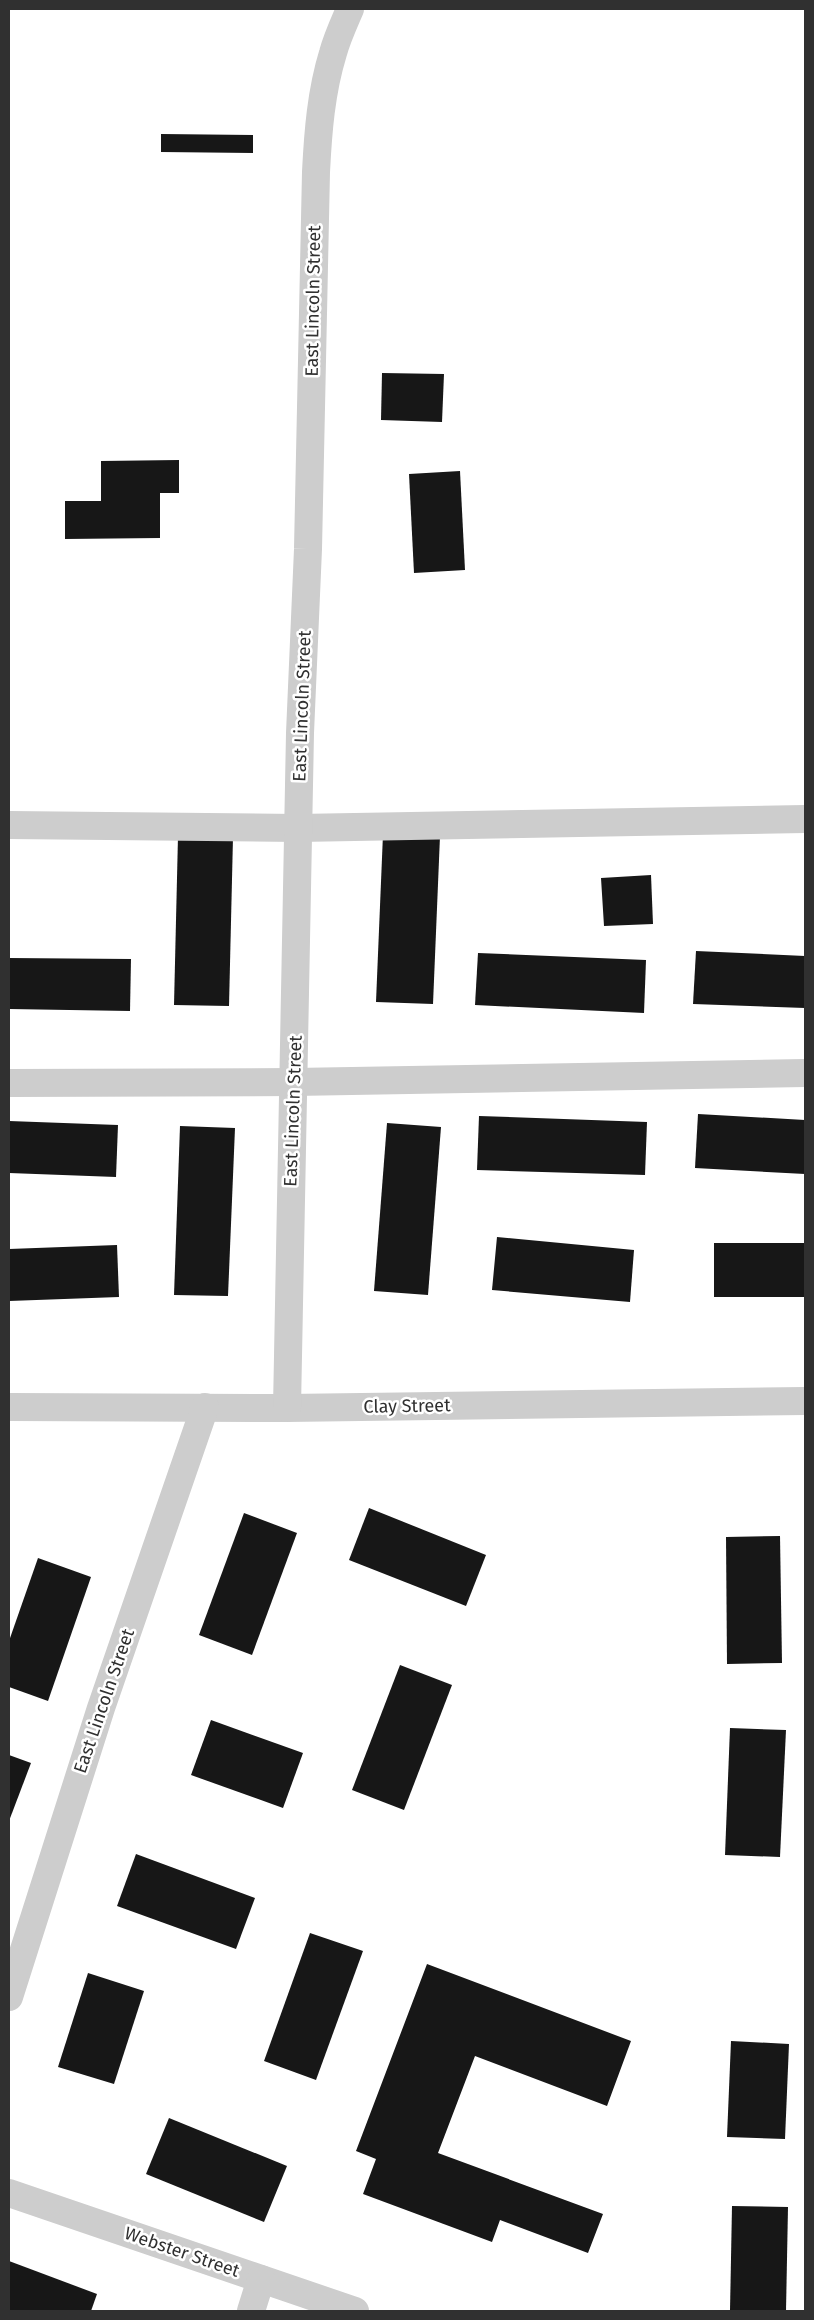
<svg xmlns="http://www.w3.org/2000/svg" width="814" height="2320" viewBox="0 0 814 2320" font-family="'Fira Sans',sans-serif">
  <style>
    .building { fill: #171717 }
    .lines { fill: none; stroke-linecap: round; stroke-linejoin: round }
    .minor { stroke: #cdcdcd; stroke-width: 28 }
    .labels { text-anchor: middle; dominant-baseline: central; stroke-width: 5; stroke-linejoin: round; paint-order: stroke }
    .street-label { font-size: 18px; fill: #303030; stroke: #fff }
  </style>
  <rect width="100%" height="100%" fill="#fff"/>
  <g class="building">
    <path d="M 161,134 L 253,135 L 253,153 L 161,152 Z"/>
    <path d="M 382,373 L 444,374 L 442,422 L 381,420 Z"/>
    <path d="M 179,460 L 179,493 L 160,493 L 160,538 L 65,539 L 65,501 L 101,501 L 101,461 Z"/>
    <path d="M 460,471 L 465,570 L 414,573 L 409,474 Z"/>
    <path d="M 383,834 L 440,836 L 433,1004 L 376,1002 Z"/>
    <path d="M 178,836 L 233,837 L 229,1006 L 174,1005 Z"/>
    <path d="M 651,875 L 653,924 L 604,926 L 601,878 Z"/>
    <path d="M 696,951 L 805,956 L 805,1008 L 693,1004 Z"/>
    <path d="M 478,953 L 646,960 L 644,1013 L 475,1005 Z"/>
    <path d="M 9,958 L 131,959 L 130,1011 L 9,1009 Z"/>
    <path d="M 698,1114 L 805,1120 L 805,1174 L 695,1168 Z"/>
    <path d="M 479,1116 L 647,1122 L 645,1175 L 477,1170 Z"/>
    <path d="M 9,1121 L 118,1125 L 116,1177 L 9,1173 Z"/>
    <path d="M 387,1123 L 441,1127 L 428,1295 L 374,1291 Z"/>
    <path d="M 180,1126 L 235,1128 L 228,1296 L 174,1295 Z"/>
    <path d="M 497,1237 L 634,1250 L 630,1302 L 492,1290 Z"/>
    <rect x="714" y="1243" width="91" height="54"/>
    <path d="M 117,1245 L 119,1297 L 9,1301 L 9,1249 Z"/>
    <path d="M 369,1508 L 486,1555 L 466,1606 L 349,1560 Z"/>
    <path d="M 244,1513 L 297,1533 L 252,1655 L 199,1635 Z"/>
    <path d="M 780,1536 L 782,1663 L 727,1664 L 726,1537 Z"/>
    <path d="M 38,1558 L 91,1577 L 48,1701 L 9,1687 L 9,1641 Z"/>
    <path d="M 400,1665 L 452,1685 L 404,1810 L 352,1790 Z"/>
    <path d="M 211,1720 L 303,1753 L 283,1808 L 191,1775 Z"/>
    <path d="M 730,1728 L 786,1730 L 780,1857 L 725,1855 Z"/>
    <path d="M 9,1755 L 31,1763 L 9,1821 Z"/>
    <path d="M 136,1854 L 255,1898 L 236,1949 L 117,1906 Z"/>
    <path d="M 310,1933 L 363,1951 L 316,2080 L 264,2061 Z"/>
    <path d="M 427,1964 L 631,2041 L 607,2106 L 475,2056 L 438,2153 L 603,2214 L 588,2253 L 500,2220 L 492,2242 L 363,2194 L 376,2159 L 356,2151 Z"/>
    <path d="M 88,1973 L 144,1991 L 114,2084 L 58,2067 Z"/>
    <path d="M 731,2041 L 789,2044 L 785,2139 L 727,2137 Z"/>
    <path d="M 169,2118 L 287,2166 L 264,2222 L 146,2174 Z"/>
    <path d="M 732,2206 L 788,2207 L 786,2311 L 730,2311 Z"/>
    <path d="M 9,2261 L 97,2294 L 91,2311 L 9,2311 Z"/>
  </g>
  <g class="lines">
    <g class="minor">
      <path d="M 9,825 L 298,828 L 805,819"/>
      <path d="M 9,1083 L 294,1082 L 805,1073"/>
      <path d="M 9,1407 L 287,1408 L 805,1401"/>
      <path d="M 287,1408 L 300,733 L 308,549 L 316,172 C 318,132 321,92 333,53 C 337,38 344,23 350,9"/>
      <path d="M 9,1997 L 101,1708 L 205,1407"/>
      <path d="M 9,2193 L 355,2311"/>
      <path d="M 251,2311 L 261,2279"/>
    </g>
  </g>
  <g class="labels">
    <g class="street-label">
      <text transform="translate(313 301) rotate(-89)">East Lincoln Street</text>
      <text transform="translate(302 706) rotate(-88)">East Lincoln Street</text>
      <text transform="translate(293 1111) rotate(-88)">East Lincoln Street</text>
      <text transform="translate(407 1406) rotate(-1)">Clay Street</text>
      <text transform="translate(104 1701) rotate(-71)">East Lincoln Street</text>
      <text transform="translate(182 2252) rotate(19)">Webster Street</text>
    </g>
  </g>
  <rect width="814" height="2320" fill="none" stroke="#303030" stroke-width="20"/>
</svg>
